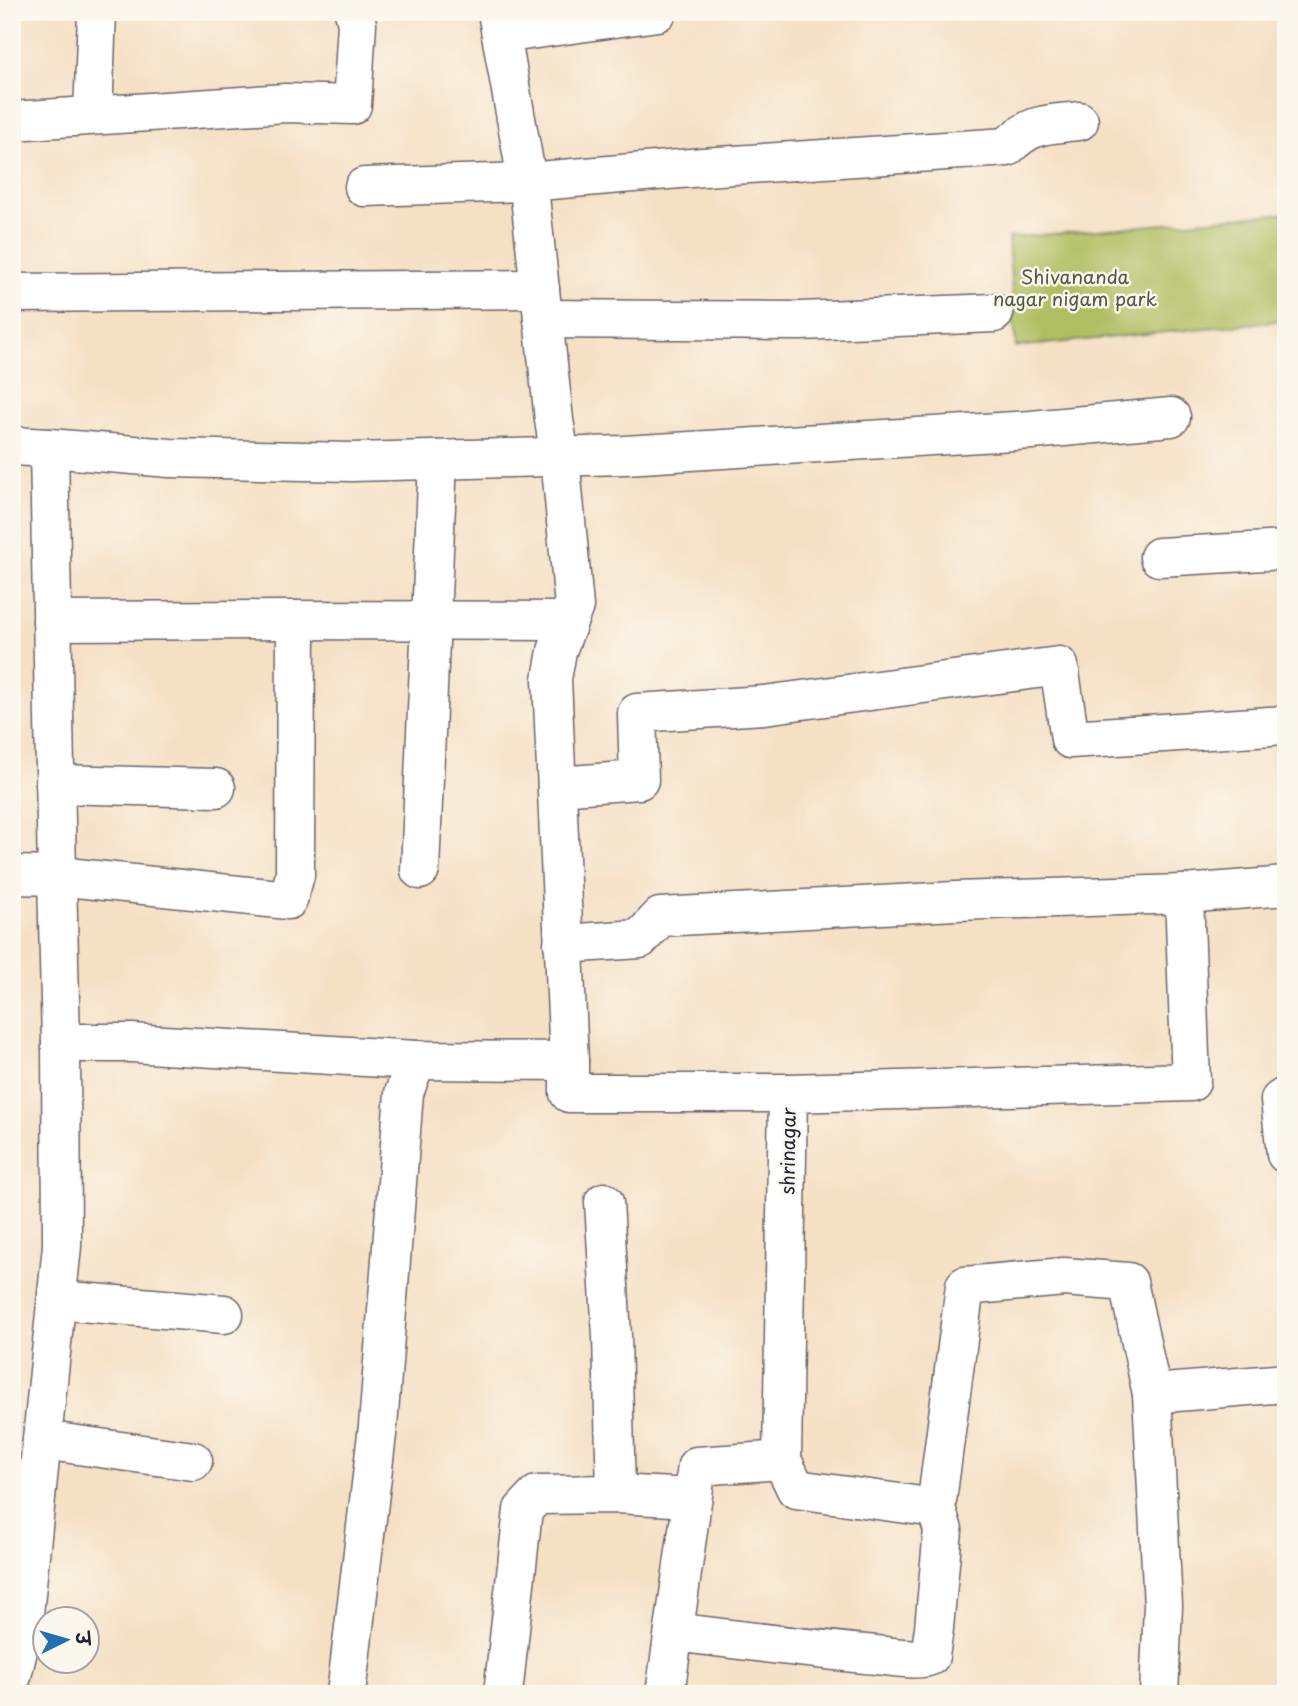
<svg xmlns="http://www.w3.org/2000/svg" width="1298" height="1706" viewBox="0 0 1298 1706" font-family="'Playpen Sans','Playpen Sans Deva',sans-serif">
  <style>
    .green { fill: #afbe60; stroke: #68704e; stroke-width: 2 }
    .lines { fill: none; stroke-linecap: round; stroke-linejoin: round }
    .minor-casing { stroke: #6c646b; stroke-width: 41 }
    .minor { stroke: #fff; stroke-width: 38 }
    .labels { text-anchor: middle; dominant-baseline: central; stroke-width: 5; stroke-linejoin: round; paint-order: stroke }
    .park-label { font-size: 19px; fill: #535948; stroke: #fbf7ec }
    .street-label { font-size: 19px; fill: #22223b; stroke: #fbf7ec }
  </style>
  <rect width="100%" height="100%" fill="#fbf7ec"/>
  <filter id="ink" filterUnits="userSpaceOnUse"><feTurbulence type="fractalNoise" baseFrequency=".0143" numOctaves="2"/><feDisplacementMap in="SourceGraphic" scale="14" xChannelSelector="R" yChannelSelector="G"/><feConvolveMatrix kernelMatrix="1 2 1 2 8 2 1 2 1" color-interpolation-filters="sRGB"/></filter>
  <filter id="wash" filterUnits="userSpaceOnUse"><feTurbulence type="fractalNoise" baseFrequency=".00686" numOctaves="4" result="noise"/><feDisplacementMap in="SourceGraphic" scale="28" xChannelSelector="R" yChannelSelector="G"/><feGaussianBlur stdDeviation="1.57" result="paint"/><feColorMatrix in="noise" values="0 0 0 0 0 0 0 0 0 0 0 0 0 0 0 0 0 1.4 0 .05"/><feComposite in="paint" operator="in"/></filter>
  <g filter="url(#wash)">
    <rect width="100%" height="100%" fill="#f5e0c4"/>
    <path class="green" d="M 1286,213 L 1286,320 L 1016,347 L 1008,238 Z"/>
  </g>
  <g filter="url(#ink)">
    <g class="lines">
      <g class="minor-casing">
        <g id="minor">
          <path d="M 497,12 L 530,197 L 554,420 L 560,457 L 574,606 L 557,651 L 552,679 L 569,1061 L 569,1093 L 788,1093"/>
          <path d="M 501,34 L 657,12"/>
          <path d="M 93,115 L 97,12"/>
          <path d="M 12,121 L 286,103 L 352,105 L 357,24 L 354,12"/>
          <path d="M 364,187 L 527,182 L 703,167 L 1007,147 C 1033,122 1045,125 1079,121"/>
          <path d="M 12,293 L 540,289"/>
          <path d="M 543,319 L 801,321 L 994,313"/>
          <path d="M 12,446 L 49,448 L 170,458 L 352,462 L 625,455 L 1031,430 L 1171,417"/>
          <path d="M 1159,557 L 1286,550"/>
          <path d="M 52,621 L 282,620 L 554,621 L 566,628"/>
          <path d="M 55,784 L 216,788"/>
          <path d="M 557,786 L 639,780 L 637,713 L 764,705 L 1059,666 L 1070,739 L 1286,725"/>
          <path d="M 420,870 L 438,460"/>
          <path d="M 12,875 L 57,876 L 288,900 L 295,875 L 296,620"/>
          <path d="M 563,944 L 640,939 L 660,917 L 955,901 L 1184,894"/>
          <path d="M 61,1043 L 131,1043 L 416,1060 L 569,1061"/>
          <path d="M 1286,1096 L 1280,1100 L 1286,1154"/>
          <path d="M 604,1202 L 612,1336 L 616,1494"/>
          <path d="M 57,1300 L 224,1314"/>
          <path d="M 1152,1394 L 1286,1383"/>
          <path d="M 42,1440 L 193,1461"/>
          <path d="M 782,1460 L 796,1489 L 936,1508"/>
          <path d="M 674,1632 C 738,1640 802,1648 866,1654 C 880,1655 919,1662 930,1656 L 934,1628 L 943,1530 L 936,1508 L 965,1286 L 1064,1277 L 1128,1282 L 1152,1394 L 1163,1606 L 1159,1694"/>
          <path d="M 12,1676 L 22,1633 L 62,1246 L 61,1043 L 57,876 L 49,448"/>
          <path d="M 346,1694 L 378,1426 L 404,1093 L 416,1060"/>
          <path d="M 503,1694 L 523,1510 L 537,1495 L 616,1494 L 692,1498"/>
          <path d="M 665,1694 L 697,1466 L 782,1460 L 788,1093 L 1191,1082 L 1184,894 L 1286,886"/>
        </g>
      </g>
      <use href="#minor" class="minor"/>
    </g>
  </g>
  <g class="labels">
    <g class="park-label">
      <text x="1075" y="276">Shivananda<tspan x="1075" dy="22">nagar nigam park</tspan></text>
    </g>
    <g class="street-label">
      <text transform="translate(787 1151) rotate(-89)">shrinagar</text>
    </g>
  </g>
  <rect width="1298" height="1706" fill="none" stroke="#fbf7ec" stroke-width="42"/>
  <g transform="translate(66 1640) rotate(85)"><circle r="33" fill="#fbf7ec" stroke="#a4a2a5" stroke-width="2"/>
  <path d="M0-5L12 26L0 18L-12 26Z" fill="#1f6fb2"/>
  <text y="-10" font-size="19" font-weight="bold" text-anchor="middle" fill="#22223b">उ</text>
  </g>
</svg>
